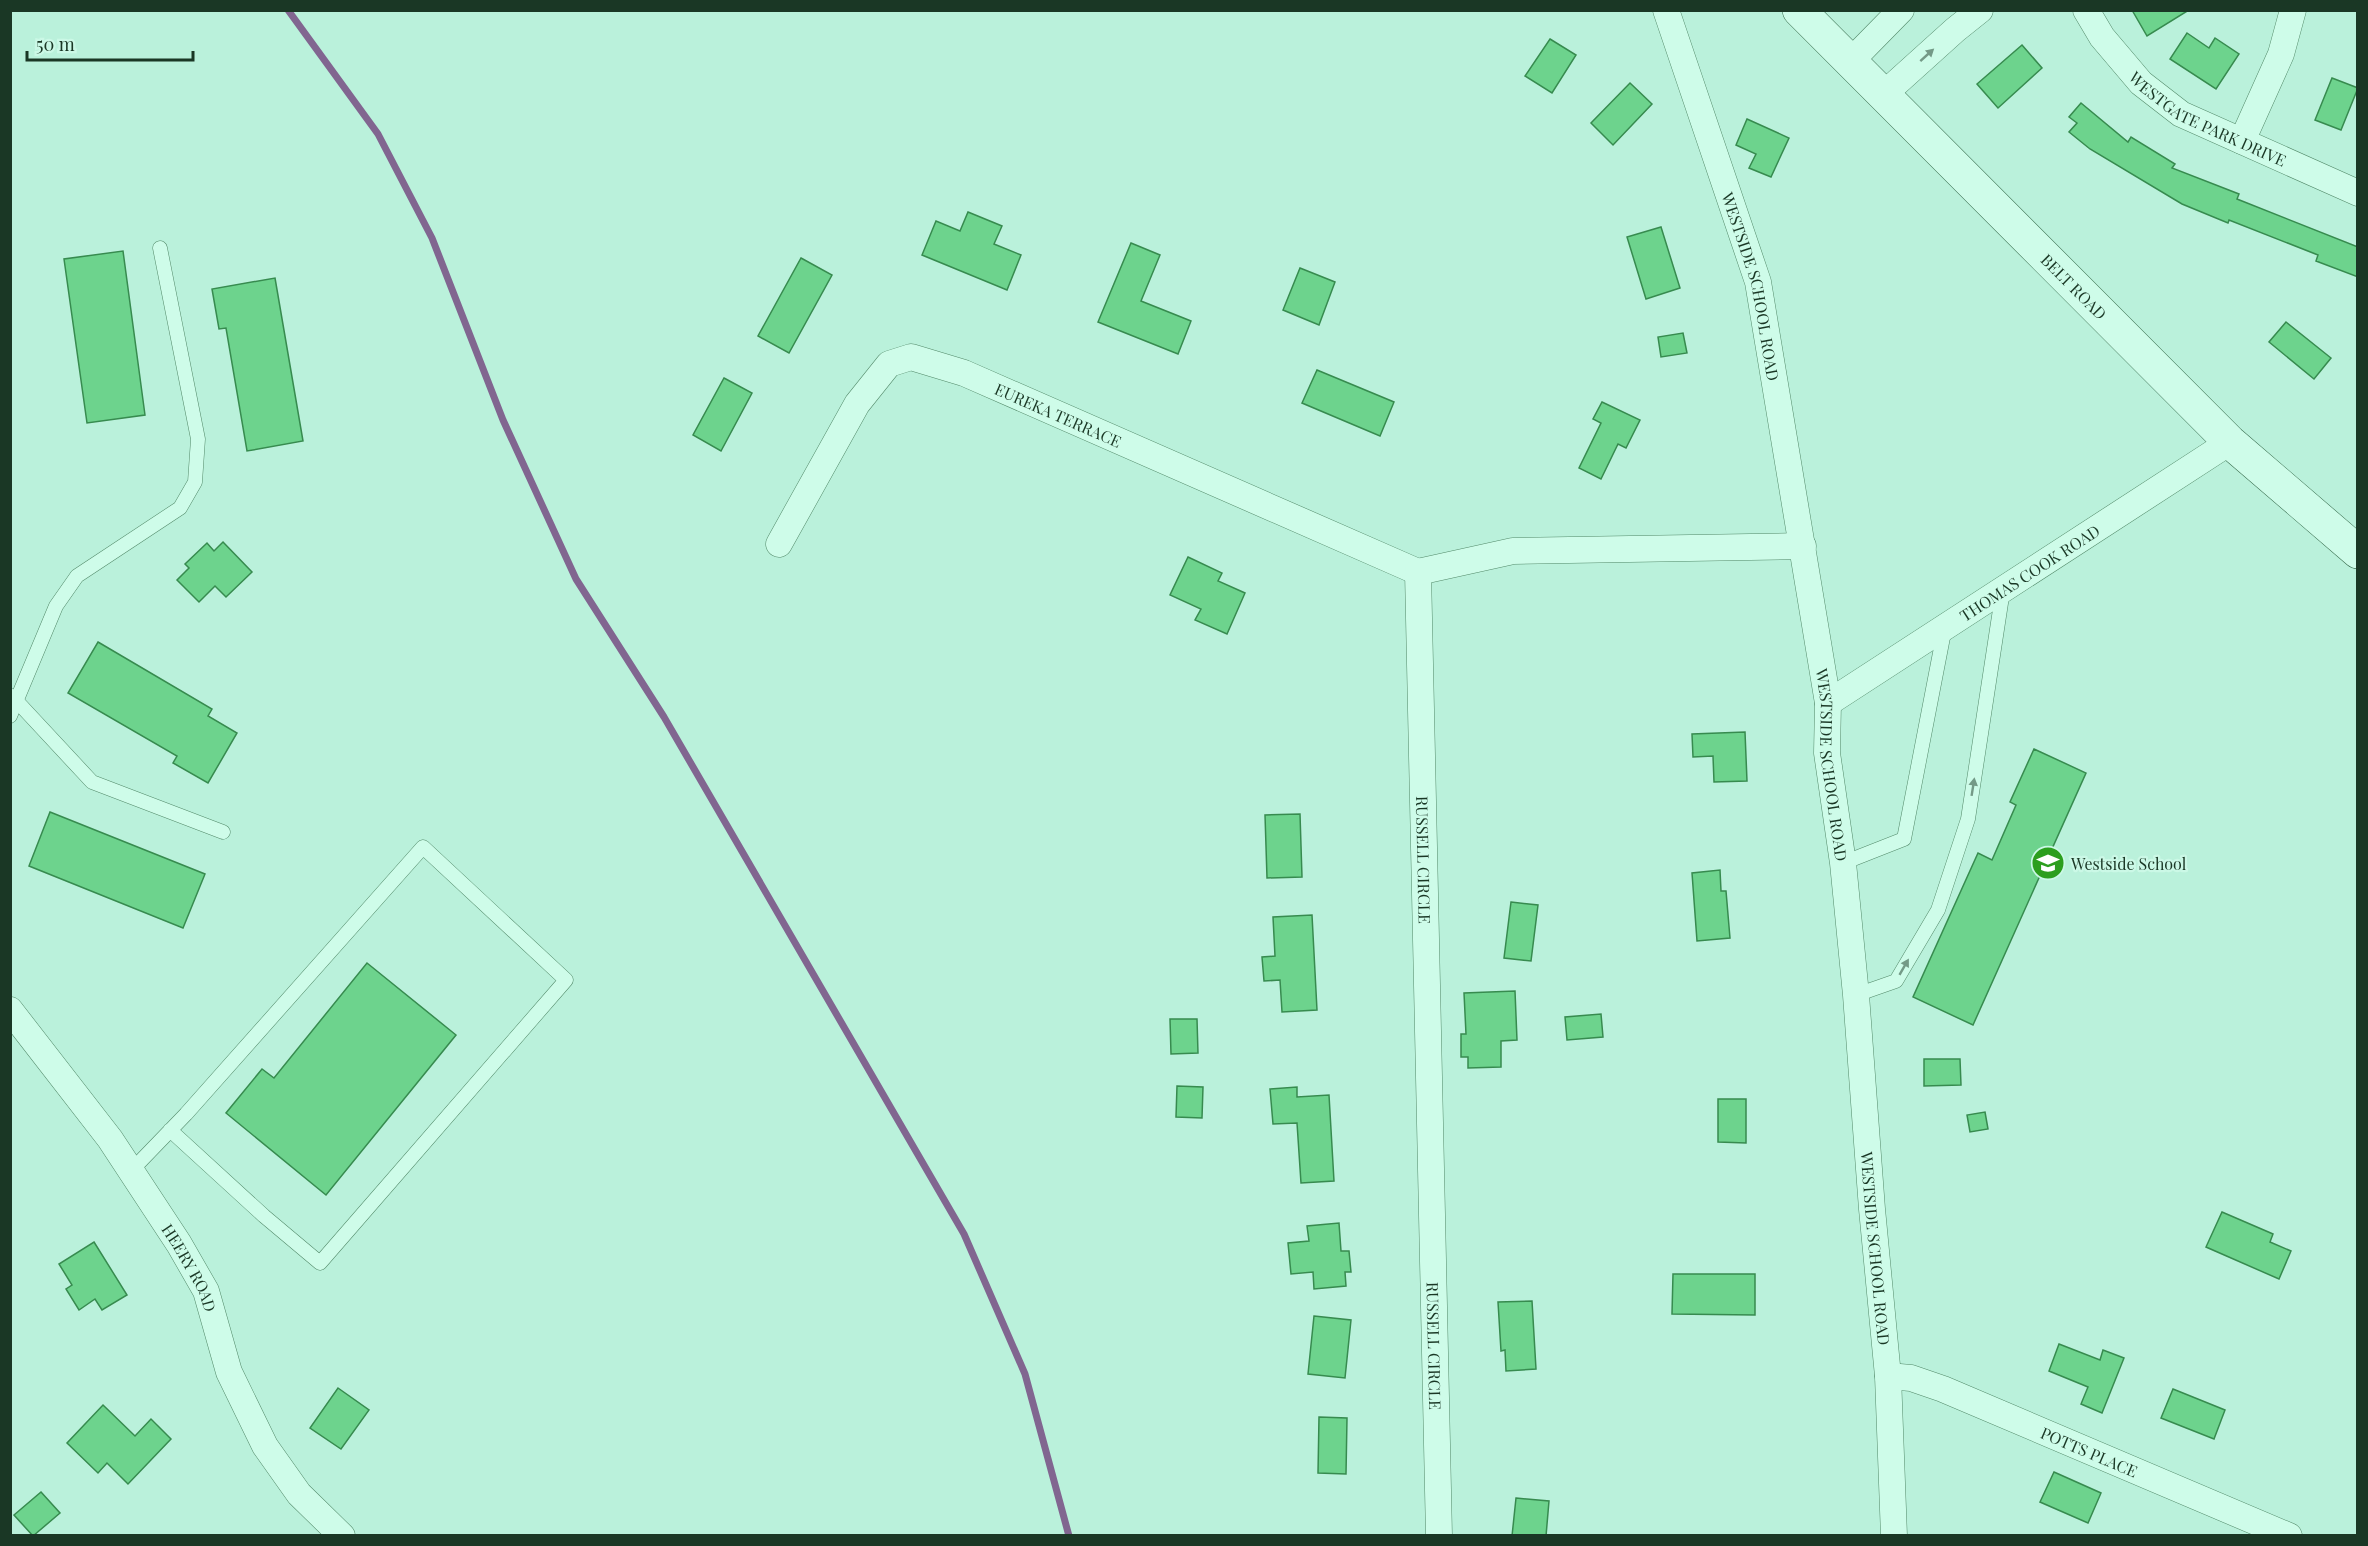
<svg xmlns="http://www.w3.org/2000/svg" width="2368" height="1546" viewBox="0 0 2368 1546" font-family="'Playfair Display',serif">
  <style>
    .lines { fill: none; stroke-linecap: round; stroke-linejoin: round }
    .stream { stroke: #816690; stroke-width: 7 }
    .building { fill: #6dd38d; stroke: #378b4f; stroke-width: 1.5 }
    .lane-casing { stroke: #538a6a; stroke-width: 15 }
    .street-casing { stroke: #538a6a; stroke-width: 27 }
    .secondary-casing { stroke: #376b4c; stroke-width: 34 }
    .lane { stroke: #cefce9; stroke-width: 14 }
    .street { stroke: #cefce9; stroke-width: 26 }
    .secondary { stroke: #cefce9; stroke-width: 33 }
    .oneway { fill: #749a87 }
    .labels { text-anchor: middle; dominant-baseline: central; stroke-width: 4.5; stroke-linejoin: round; paint-order: stroke }
    .street-label { font-size: 16px; fill: #1a3725; stroke: #cbf8e6 }
    .poi-label { font-size: 16px; fill: #1a3725; stroke: #cbf8e6; text-anchor: start }
  </style>
  <rect width="100%" height="100%" fill="#baf1db"/>
  <g class="lines">
    <path class="stream" d="M 288,10 L 378,134 L 432,238 L 503,420 L 576,579 L 664,717 L 964,1234 L 1025,1374 L 1069,1536"/>
  </g>
  <g class="building">
    <path d="M 2132,10 L 2189,10 L 2147,36 Z"/>
    <path d="M 2187,33 L 2209,48 L 2215,38 L 2239,54 L 2216,89 L 2170,59 Z"/>
    <path d="M 1550,39 L 1576,55 L 1552,93 L 1525,76 Z"/>
    <path d="M 2022,45 L 2042,68 L 1998,108 L 1977,84 Z"/>
    <path d="M 2332,78 L 2358,88 L 2341,130 L 2315,120 Z"/>
    <path d="M 1630,83 L 1652,104 L 1613,145 L 1591,123 Z"/>
    <path d="M 2081,103 L 2128,142 L 2131,137 L 2175,164 L 2172,168 L 2239,194 L 2237,199 L 2358,247 L 2358,277 L 2316,261 L 2318,255 L 2229,220 L 2228,223 L 2182,204 L 2090,149 L 2069,132 L 2077,123 L 2069,117 Z"/>
    <path d="M 1747,119 L 1789,138 L 1771,177 L 1749,168 L 1756,154 L 1736,145 Z"/>
    <path d="M 968,212 L 1002,226 L 994,244 L 1021,255 L 1007,290 L 922,255 L 936,221 L 960,231 Z"/>
    <path d="M 1661,227 L 1680,288 L 1646,299 L 1627,237 Z"/>
    <path d="M 1131,243 L 1160,255 L 1141,301 L 1191,321 L 1178,354 L 1098,322 Z"/>
    <path d="M 123,251 L 145,415 L 87,423 L 64,259 Z"/>
    <path d="M 801,258 L 832,275 L 789,353 L 758,336 Z"/>
    <path d="M 1300,268 L 1335,282 L 1319,325 L 1283,310 Z"/>
    <path d="M 275,278 L 303,441 L 247,451 L 226,328 L 219,329 L 212,289 Z"/>
    <path d="M 2286,322 L 2331,358 L 2314,379 L 2269,342 Z"/>
    <path d="M 1683,333 L 1687,353 L 1661,357 L 1658,337 Z"/>
    <path d="M 1317,370 L 1394,402 L 1380,436 L 1302,403 Z"/>
    <path d="M 724,378 L 752,393 L 721,451 L 693,435 Z"/>
    <path d="M 1602,402 L 1640,420 L 1626,448 L 1618,444 L 1601,479 L 1579,468 L 1601,423 L 1593,419 Z"/>
    <path d="M 223,542 L 252,572 L 226,597 L 215,586 L 199,602 L 177,580 L 189,568 L 185,564 L 207,543 L 214,551 Z"/>
    <path d="M 1188,557 L 1222,573 L 1218,581 L 1245,593 L 1227,634 L 1195,620 L 1201,609 L 1170,595 Z"/>
    <path d="M 98,642 L 212,709 L 208,716 L 237,733 L 208,783 L 173,763 L 177,756 L 68,693 Z"/>
    <path d="M 1745,732 L 1747,781 L 1714,782 L 1713,756 L 1693,757 L 1692,734 Z"/>
    <path d="M 2034,749 L 2086,773 L 1973,1025 L 1913,997 L 1978,853 L 1992,860 L 2016,805 L 2010,802 Z"/>
    <path d="M 50,812 L 205,874 L 183,928 L 29,866 Z"/>
    <path d="M 1300,814 L 1302,877 L 1267,878 L 1265,815 Z"/>
    <path d="M 1720,870 L 1721,891 L 1726,891 L 1730,938 L 1697,941 L 1692,873 Z"/>
    <path d="M 1511,902 L 1538,905 L 1531,961 L 1504,958 Z"/>
    <path d="M 1312,915 L 1317,1010 L 1282,1012 L 1280,980 L 1264,981 L 1262,957 L 1275,956 L 1273,917 Z"/>
    <path d="M 367,963 L 456,1035 L 326,1195 L 226,1113 L 262,1069 L 274,1078 Z"/>
    <path d="M 1515,991 L 1517,1040 L 1501,1041 L 1501,1067 L 1468,1068 L 1468,1057 L 1461,1057 L 1461,1034 L 1466,1034 L 1464,993 Z"/>
    <path d="M 1601,1014 L 1603,1037 L 1567,1040 L 1565,1017 Z"/>
    <path d="M 1170,1019 L 1197,1019 L 1198,1053 L 1171,1054 Z"/>
    <path d="M 1924,1059 L 1960,1059 L 1961,1085 L 1924,1086 Z"/>
    <path d="M 1177,1086 L 1203,1087 L 1202,1118 L 1176,1117 Z"/>
    <path d="M 1297,1087 L 1297,1097 L 1329,1095 L 1334,1181 L 1301,1183 L 1297,1123 L 1273,1124 L 1270,1089 Z"/>
    <path d="M 1718,1099 L 1746,1099 L 1746,1143 L 1718,1142 Z"/>
    <path d="M 1985,1112 L 1988,1129 L 1970,1132 L 1967,1115 Z"/>
    <path d="M 2222,1212 L 2273,1234 L 2270,1242 L 2291,1251 L 2279,1279 L 2206,1247 Z"/>
    <path d="M 1339,1223 L 1341,1251 L 1349,1251 L 1351,1272 L 1345,1272 L 1346,1286 L 1314,1289 L 1313,1272 L 1291,1274 L 1288,1243 L 1309,1241 L 1307,1226 Z"/>
    <path d="M 94,1242 L 127,1295 L 102,1310 L 95,1299 L 79,1310 L 66,1289 L 72,1285 L 59,1264 Z"/>
    <path d="M 1673,1274 L 1755,1274 L 1755,1315 L 1672,1314 Z"/>
    <path d="M 1532,1301 L 1536,1369 L 1506,1371 L 1505,1350 L 1501,1351 L 1498,1302 Z"/>
    <path d="M 1314,1316 L 1351,1320 L 1345,1378 L 1308,1374 Z"/>
    <path d="M 2059,1344 L 2100,1360 L 2103,1350 L 2124,1358 L 2102,1413 L 2081,1404 L 2088,1387 L 2049,1371 Z"/>
    <path d="M 338,1388 L 369,1410 L 341,1449 L 310,1428 Z"/>
    <path d="M 2173,1389 L 2225,1410 L 2214,1439 L 2161,1418 Z"/>
    <path d="M 103,1405 L 135,1436 L 151,1419 L 171,1439 L 128,1484 L 107,1463 L 98,1473 L 67,1443 Z"/>
    <path d="M 1319,1417 L 1347,1418 L 1346,1474 L 1318,1473 Z"/>
    <path d="M 2054,1472 L 2101,1493 L 2088,1523 L 2040,1502 Z"/>
    <path d="M 41,1492 L 60,1513 L 33,1536 L 14,1515 Z"/>
    <path d="M 1516,1498 L 1549,1501 L 1546,1536 L 1512,1536 Z"/>
  </g>
  <g class="lines">
    <g class="lane-casing">
      <g id="lane">
        <path d="M 12,696 L 92,782 L 223,832"/>
        <path d="M 10,716 L 56,606 L 77,576 L 180,508 L 195,482 L 198,439 L 160,248"/>
        <path d="M 1843,863 L 1904,839 L 1945,627"/>
        <path d="M 1856,995 L 1896,981 L 1938,910 L 1968,819 L 2003,590"/>
        <path d="M 131,1171 L 186,1114 L 423,847 L 566,980 L 320,1263 L 264,1216 L 170,1130"/>
      </g>
    </g>
    <g class="street-casing">
      <g id="street">
        <path id="s1" d="M 1666,10 L 1758,282 L 1828,703 L 1827,753 L 1843,863 L 1856,995 L 1872,1209 L 1888,1376 L 1894,1536"/>
        <path id="s2" d="M 2086,10 L 2102,37 L 2141,83 L 2181,114 L 2358,193"/>
        <path d="M 1851,61 L 1901,10"/>
        <path d="M 1884,94 L 1955,30 L 1980,10"/>
        <path d="M 2242,141 L 2281,54 L 2293,10"/>
        <path id="s3" d="M 779,544 L 857,404 L 889,364 L 911,357 L 964,373 L 1418,572"/>
        <path id="s4" d="M 1418,572 L 1439,1536"/>
        <path d="M 1418,572 L 1513,551 L 1803,546"/>
        <path id="s5" d="M 1828,703 L 2230,442"/>
        <path id="s6" d="M 10,1010 L 110,1139 L 179,1244 L 206,1291 L 229,1372 L 265,1446 L 299,1494 L 342,1536"/>
        <path id="s7" d="M 1888,1376 L 1911,1378 L 1943,1389 L 2289,1536"/>
      </g>
    </g>
    <g class="secondary-casing">
      <g id="secondary">
        <path id="s8" d="M 1799,10 L 2230,442 L 2358,552"/>
      </g>
    </g>
    <use href="#lane" class="lane"/>
    <use href="#street" class="street"/>
    <use href="#secondary" class="secondary"/>
  </g>
  <defs><path id="oneway-solid" d="M-6-.8H1V-3.2L6.5 0L1 3.2V.8H-6Z" transform="scale(1.5)"/></defs>
  <g class="oneway">
    <use href="#oneway-solid" transform="translate(1927 55) rotate(-42)"/>
    <use href="#oneway-solid" transform="translate(1973 787) rotate(-81)"/>
    <use href="#oneway-solid" transform="translate(1904 967) rotate(-60)"/>
  </g>
  <defs>
    <g id="school-disc" transform="scale(1.725)"><circle r="9.5" fill="#2c9e1e" stroke="#cbf8e6"/><path d="M0-5L7-2L0 1L-7-2ZM-4 1L0 2.5L4 1V4Q0 6-4 4Z" fill="#fff"/></g>
  </defs>
  <g fill-rule="evenodd">
    <use href="#school-disc" x="2048" y="863"/>
  </g>
  <g class="labels">
    <g class="street-label">
      <text stroke="none"><textPath href="#s2" startOffset="168">WESTGATE PARK DRIVE</textPath></text>
      <text stroke="none"><textPath href="#s1" startOffset="290">WESTSIDE SCHOOL ROAD</textPath></text>
      <text stroke="none"><textPath href="#s8" startOffset="390">BELT ROAD</textPath></text>
      <text stroke="none"><textPath href="#s3" startOffset="393">EUREKA TERRACE</textPath></text>
      <text stroke="none"><textPath href="#s5" startOffset="240">THOMAS COOK ROAD</textPath></text>
      <text stroke="none"><textPath href="#s1" startOffset="776">WESTSIDE SCHOOL ROAD</textPath></text>
      <text stroke="none"><textPath href="#s4" startOffset="288">RUSSELL CIRCLE</textPath></text>
      <text stroke="none"><textPath href="#s1" startOffset="1262">WESTSIDE SCHOOL ROAD</textPath></text>
      <text stroke="none"><textPath href="#s6" startOffset="315">HEERY ROAD</textPath></text>
      <text stroke="none"><textPath href="#s4" startOffset="774">RUSSELL CIRCLE</textPath></text>
      <text stroke="none"><textPath href="#s7" startOffset="216">POTTS PLACE</textPath></text>
    </g>
    <g class="poi-label">
      <text x="2071" y="863">Westside School</text>
    </g>
  </g>
  <rect width="2368" height="1546" fill="none" stroke="#1a3725" stroke-width="24"/>
  <path d="M27 51v9h166v-9" fill="none" stroke="#1a3725" stroke-width="3"/>
  <text x="36" y="51" font-size="18" fill="#1a3725" stroke="#cbf8e6" stroke-width="4.5" paint-order="stroke">50 m</text>
</svg>
